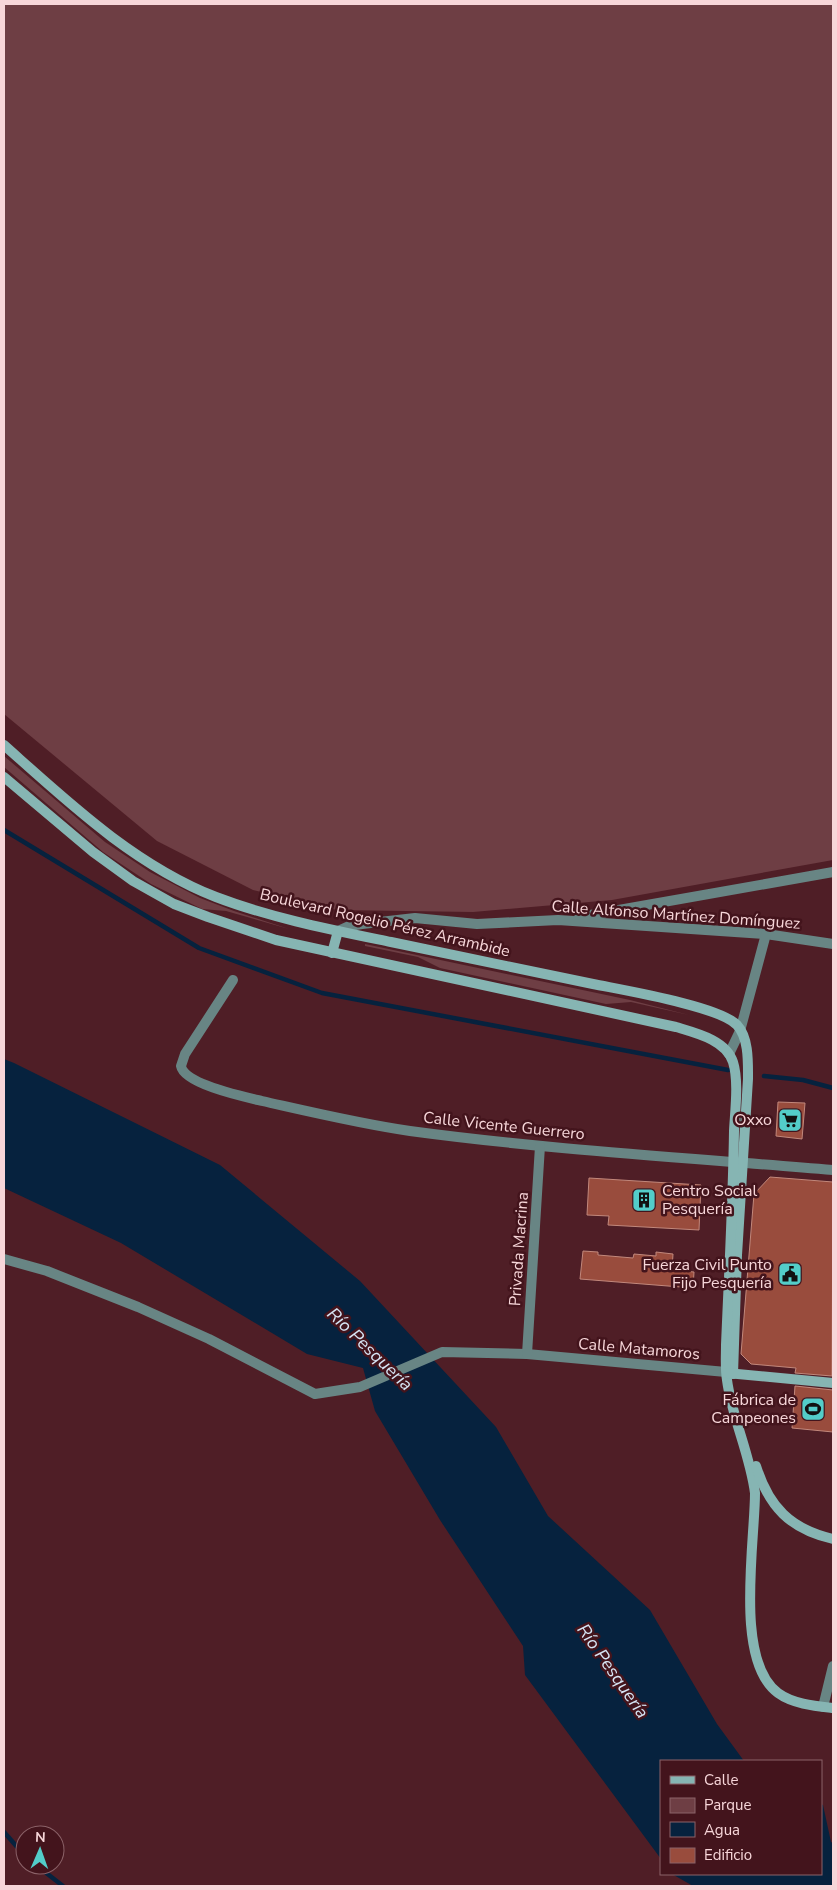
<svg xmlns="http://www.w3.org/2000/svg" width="837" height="1890" viewBox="0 0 837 1890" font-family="'Nunito Sans',sans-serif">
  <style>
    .green { fill: #6e3e44 }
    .water { fill: #06223e }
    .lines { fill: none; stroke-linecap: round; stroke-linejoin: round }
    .stream { stroke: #06223e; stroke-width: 4.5 }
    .building { fill: #994c3d; stroke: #c2887c }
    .street { stroke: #688584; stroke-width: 10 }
    .secondary { stroke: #86b5b3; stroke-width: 10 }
    .labels { text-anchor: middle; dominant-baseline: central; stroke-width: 5; stroke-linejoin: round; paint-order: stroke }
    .street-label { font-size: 16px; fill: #f7d6d9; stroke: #43141c }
    .poi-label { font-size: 16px; fill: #f7d6d9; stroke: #43141c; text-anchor: end }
    .water-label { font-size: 18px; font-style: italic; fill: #d6e5f5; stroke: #43141c }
  </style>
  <rect width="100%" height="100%" fill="#4f1e26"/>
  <g class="green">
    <path d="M 4,4 L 833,4 L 833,860 L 612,900 L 473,912 L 337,910 L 253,890 L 157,841 L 4,714 Z"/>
    <path d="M 4,756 L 105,842 L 150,872 L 200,898 L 234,911 L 289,929 L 226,911 L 202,909 L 151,884 L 103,852 L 4,767 Z"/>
    <path d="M 365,944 L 630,1000 L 689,1015 L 631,1002 L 606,1004 L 440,968 L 418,957 L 365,946 Z"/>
  </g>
  <g class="water">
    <path d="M 4,1059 L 14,1063 L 220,1165 L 360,1281 L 496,1427 L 548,1516 L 650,1610 L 717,1724 L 744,1761 L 661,1761 L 661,1859 L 525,1675 L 523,1646 L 440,1520 L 375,1411 L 363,1368 L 307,1354 L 121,1243 L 4,1188 Z"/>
    <path d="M 821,1804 L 823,1805 L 831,1842 L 833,1843 L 833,1886 L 693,1886 L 672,1874 L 821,1874 Z"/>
  </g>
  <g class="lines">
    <g class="stream">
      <path d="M 4,830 L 199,948 L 322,993 L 728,1070"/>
      <path d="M 764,1076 L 803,1080 L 833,1088"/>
      <path d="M 4,1832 L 25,1856"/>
      <path d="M 36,1865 L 63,1886"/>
    </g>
  </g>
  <g class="building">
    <path d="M 778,1102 L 805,1103 L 802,1139 L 776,1136 Z"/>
    <path d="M 770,1177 L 833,1182 L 832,1376 L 795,1373 L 796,1368 L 751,1364 L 741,1354 L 754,1194 Z"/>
    <path d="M 589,1178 L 701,1185 L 699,1230 L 608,1225 L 609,1216 L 587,1215 Z"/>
    <path d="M 583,1251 L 598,1252 L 598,1255 L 633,1258 L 634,1254 L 656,1256 L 656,1252 L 673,1254 L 672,1270 L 694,1272 L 693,1288 L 580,1279 Z"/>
    <path d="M 795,1386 L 833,1390 L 833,1432 L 792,1428 Z"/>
  </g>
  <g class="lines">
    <g class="street">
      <path d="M 579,917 L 833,872"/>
      <path d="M 338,931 L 349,926 L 362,924 L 415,918 L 477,924 L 558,920 L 766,934 L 833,944"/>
      <path d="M 233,980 L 185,1054 L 181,1066 C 184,1084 245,1097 262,1101 C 311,1112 361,1124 410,1131 C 551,1150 692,1158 833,1170"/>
      <path d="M 729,1054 L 740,1031 L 766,934"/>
      <path d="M 4,1259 L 47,1271 L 138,1307 L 209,1339 L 315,1394 L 360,1387 L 442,1352 L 527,1354 L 726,1372"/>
      <path d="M 527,1354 L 540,1146"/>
      <path d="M 823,1707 L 833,1666"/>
    </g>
    <g class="secondary">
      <path d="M 4,745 C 68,802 134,865 216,897 C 271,918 333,930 391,942 C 458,956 525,970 593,984 C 622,990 719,1006 737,1025 C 749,1038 748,1062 748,1079 L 737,1255 L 733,1374"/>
      <path d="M 4,777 L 93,852 L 133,881 L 174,904 L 208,917 L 276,940 L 676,1027 C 696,1033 726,1040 733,1062 C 739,1081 735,1111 734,1131 C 733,1202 729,1274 726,1345 C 726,1356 725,1368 727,1380 C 732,1418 750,1454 755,1493 C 755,1542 734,1661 778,1693 C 793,1704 815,1706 833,1708"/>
      <path d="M 332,953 L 338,931"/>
      <path d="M 727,1373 L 833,1383"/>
      <path d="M 756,1466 C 769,1507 790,1529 833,1539"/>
    </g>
  </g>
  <defs>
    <g id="supermarket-square" transform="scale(1.25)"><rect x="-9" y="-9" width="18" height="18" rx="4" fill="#53cdc9" stroke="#43141c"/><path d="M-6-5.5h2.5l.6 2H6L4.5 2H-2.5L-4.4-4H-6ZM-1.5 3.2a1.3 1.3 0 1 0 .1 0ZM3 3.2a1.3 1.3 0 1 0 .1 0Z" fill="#111"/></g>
    <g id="building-square" transform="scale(1.25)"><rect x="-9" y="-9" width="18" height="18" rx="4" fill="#53cdc9" stroke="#43141c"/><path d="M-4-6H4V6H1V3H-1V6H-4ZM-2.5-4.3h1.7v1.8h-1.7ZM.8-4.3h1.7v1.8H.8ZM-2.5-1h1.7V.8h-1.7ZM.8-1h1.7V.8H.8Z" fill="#111"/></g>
    <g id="civic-square" transform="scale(1.25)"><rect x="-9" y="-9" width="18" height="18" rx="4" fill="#53cdc9" stroke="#43141c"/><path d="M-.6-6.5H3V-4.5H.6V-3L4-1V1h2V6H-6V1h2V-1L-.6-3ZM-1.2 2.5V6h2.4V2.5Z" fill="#111"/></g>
    <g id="stadium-square" transform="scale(1.25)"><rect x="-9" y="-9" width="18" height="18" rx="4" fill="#53cdc9" stroke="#43141c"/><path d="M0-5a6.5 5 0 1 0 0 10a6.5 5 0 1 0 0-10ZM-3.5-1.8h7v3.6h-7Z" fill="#111"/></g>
  </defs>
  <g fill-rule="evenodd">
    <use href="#supermarket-square" x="790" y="1120"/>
    <use href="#building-square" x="644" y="1200"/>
    <use href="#civic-square" x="790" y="1274"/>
    <use href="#stadium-square" x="813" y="1409"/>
  </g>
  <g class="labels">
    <g class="street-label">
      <text transform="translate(676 915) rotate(4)">Calle Alfonso Martínez Domínguez</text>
      <text transform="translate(385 923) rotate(13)">Boulevard Rogelio Pérez Arrambide</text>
      <text transform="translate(504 1126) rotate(6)">Calle Vicente Guerrero</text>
      <text transform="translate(519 1249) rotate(-86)">Privada Macrina</text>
      <text transform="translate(639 1349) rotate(5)">Calle Matamoros</text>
    </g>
    <g class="poi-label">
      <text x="772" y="1120">Oxxo</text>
      <text x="662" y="1191" text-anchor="start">Centro Social<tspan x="662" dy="18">Pesquería</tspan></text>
      <text x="772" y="1265">Fuerza Civil Punto<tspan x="772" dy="18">Fijo Pesquería</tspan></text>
      <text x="796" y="1400">Fábrica de<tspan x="796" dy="18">Campeones</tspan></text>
    </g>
    <g class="water-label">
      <text transform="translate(370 1349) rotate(44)">Río Pesquería</text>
      <text transform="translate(613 1671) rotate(55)">Río Pesquería</text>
    </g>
  </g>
  <rect width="837" height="1890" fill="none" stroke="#f7d6d9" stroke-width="10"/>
  <rect x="660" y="1760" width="162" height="115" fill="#43141c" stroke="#8b6268"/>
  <rect x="670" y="1776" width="25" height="8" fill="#86b5b3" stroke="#8b6268"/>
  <text x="704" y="1785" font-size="15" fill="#f7d6d9">Calle</text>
  <rect x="670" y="1798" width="25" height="15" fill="#6e3e44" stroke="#8b6268"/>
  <text x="704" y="1810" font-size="15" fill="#f7d6d9">Parque</text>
  <rect x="670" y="1822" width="25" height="15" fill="#06223e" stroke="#8b6268"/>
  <text x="704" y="1835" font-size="15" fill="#f7d6d9">Agua</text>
  <rect x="670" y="1848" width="25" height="15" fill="#994c3d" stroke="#8b6268"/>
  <text x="704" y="1860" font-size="15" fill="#f7d6d9">Edificio</text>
  <g transform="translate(40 1850) rotate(2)"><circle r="24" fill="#43141c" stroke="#8b6268"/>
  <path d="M0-4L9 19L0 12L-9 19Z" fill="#53cdc9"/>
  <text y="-8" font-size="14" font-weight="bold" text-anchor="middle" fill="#f7d6d9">N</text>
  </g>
</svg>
